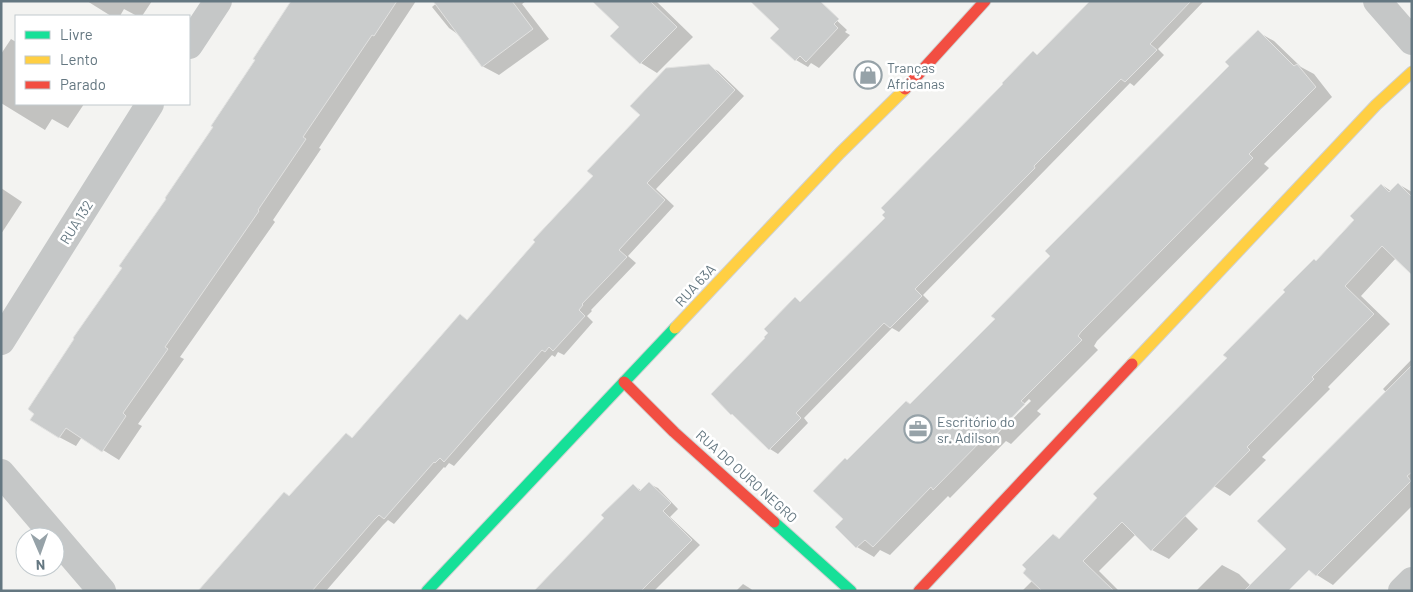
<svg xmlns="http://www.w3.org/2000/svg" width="1413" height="592" viewBox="0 0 1413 592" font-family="Barlow,sans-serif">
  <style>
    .shadow { fill: #0003; fill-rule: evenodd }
    .building { fill: #cacccc; stroke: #e2e2e1 }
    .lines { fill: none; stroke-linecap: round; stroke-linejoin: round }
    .fast-casing { stroke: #cfd1d1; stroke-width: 13 }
    .slow-casing { stroke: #cfd1d1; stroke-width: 13 }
    .jam-casing { stroke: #cfd1d1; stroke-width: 13 }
    .street { stroke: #c5c7c7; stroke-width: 28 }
    .fast { stroke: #16e098; stroke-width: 11 }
    .slow { stroke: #ffcf43; stroke-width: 11 }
    .jam { stroke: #f24e42; stroke-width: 11 }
    .labels { text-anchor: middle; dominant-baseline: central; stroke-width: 5; stroke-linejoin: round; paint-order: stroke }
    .poi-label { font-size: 14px; fill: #647781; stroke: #fff; text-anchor: start }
    .street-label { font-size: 14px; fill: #647781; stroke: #fff }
  </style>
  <rect width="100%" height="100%" fill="#f3f3f1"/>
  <g class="shadow">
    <path d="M 87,1 L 152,1 L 142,16 L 137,16 L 124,9 L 120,16 L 111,16 Z"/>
    <path d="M 296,1 L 416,1 L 319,148 L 321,149 L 273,220 L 275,222 L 180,357 L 184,359 L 138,424 L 142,426 L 119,460 L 82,437 L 76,446 L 59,437 L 124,268 Z"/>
    <path d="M 439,1 L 526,1 L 522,4 L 549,39 L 499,75 L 482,66 L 459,35 L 449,28 L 432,7 Z"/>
    <path d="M 594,1 L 656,1 L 693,37 L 657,73 L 641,63 L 611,36 L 620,27 Z"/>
    <path d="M 816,1 L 847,30 L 845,32 L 850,35 L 819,68 L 811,63 L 808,67 L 796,60 Z"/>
    <path d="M 1092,1 L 1204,1 L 1158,49 L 1164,55 L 1134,86 L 1130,83 L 923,295 L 929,301 L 899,332 L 892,328 L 804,418 L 808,423 L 778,454 L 770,449 L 739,419 L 732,414 L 713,394 L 767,338 L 795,299 L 802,303 L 887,218 L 1033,53 L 1038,56 Z"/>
    <path d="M 1258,32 L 1274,41 L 1301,67 L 1314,74 L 1332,97 L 1264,164 L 1269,168 L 1097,341 L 1094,346 L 1098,350 L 1037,411 L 1041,414 L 1011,444 L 1006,441 L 950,498 L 948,496 L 890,555 L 880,550 L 874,557 L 857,547 L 837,527 L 844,519 L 848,461 L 911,405 L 997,319 L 1051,256 L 1231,66 ZM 1029,399 L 1031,401 L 995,436 L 992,436 Z"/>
    <path d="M 11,39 L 16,42 L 16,104 L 84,104 L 68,128 L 52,119 L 45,130 L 1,103 L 1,54 Z"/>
    <path d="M 708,66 L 718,71 L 744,96 L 656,189 L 674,206 L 628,256 L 636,263 L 591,310 L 592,311 L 587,316 L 593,322 L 564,355 L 558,352 L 555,357 L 552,355 L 454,466 L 449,463 L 445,468 L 444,467 L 394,524 L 388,520 L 383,525 L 326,591 L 202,591 L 290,497 L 346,434 L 353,438 L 460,316 L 468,321 Z"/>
    <path d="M 1398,184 L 1412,192 L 1412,273 L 1396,258 L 1361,296 L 1390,324 L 1328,387 L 1330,389 L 1262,457 L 1266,460 L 1230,496 L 1214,486 L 1181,512 L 1198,529 L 1169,559 L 1152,550 L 1136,534 L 1099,571 L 1119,591 L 1022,591 L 1033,580 L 1054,535 L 1060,539 L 1356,220 L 1382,185 L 1391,191 Z"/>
    <path d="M 1,188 L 22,202 L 1,234 Z"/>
    <path d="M 1412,359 L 1412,506 L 1333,585 L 1317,575 L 1286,549 L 1386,392 L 1383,389 Z"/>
    <path d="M 649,484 L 658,488 L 678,509 L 670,517 L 700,545 L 654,591 L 535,591 L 606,518 L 633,485 L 642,491 Z"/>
    <path d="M 1222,565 L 1239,574 L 1251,586 L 1259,591 L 1196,591 Z"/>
    <path d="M 743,584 L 751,589 L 753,591 L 736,591 Z"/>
  </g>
  <g class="building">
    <path d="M 291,1 L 397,1 L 374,36 L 372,35 L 303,137 L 306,139 L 258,210 L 259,211 L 165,347 L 168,349 L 123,413 L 126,416 L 102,452 L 66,428 L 59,438 L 30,420 L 34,414 L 28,409 L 74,339 L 73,338 L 122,268 L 119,266 L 166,199 L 165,198 L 213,127 L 211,126 L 255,60 L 253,59 Z"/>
    <path d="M 433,1 L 512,1 L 533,29 L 482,67 Z"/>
    <path d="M 592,1 L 650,1 L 677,27 L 640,64 L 610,36 L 619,27 Z"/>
    <path d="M 750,1 L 820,1 L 839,19 L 834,24 L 838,28 L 806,62 L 800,56 L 795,61 L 770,38 L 779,29 Z"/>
    <path d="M 1090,1 L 1191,1 L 1150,44 L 1157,50 L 1125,82 L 1121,79 L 1034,166 L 1035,168 L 915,289 L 922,296 L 890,328 L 884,323 L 796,413 L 801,418 L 769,450 L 732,414 L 731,415 L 711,394 L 765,338 L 764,337 L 768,333 L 764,329 L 795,297 L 800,302 L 885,218 L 882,215 L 885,212 L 881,208 L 1003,84 L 1002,83 L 1033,51 L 1037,55 Z"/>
    <path d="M 1258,30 L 1294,66 L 1297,64 L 1316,87 L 1249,154 L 1253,158 L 1081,332 L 1078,336 L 1082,340 L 1021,401 L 1025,404 L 994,436 L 990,432 L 933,490 L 931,487 L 873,547 L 865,540 L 856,548 L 835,527 L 843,519 L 813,491 L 845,458 L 847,460 L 906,401 L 910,404 L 995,319 L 991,316 L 1050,256 L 1045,251 L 1229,66 L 1225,62 Z"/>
    <path d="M 709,64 L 735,90 L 647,183 L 665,200 L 619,250 L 627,257 L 582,304 L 583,305 L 579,310 L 585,316 L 553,351 L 549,347 L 545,352 L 542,350 L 444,462 L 440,458 L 435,463 L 434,462 L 384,519 L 379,515 L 374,520 L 312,591 L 198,591 L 284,492 L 289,496 L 346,433 L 352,438 L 460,314 L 467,320 L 535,242 L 533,240 L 593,176 L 587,171 L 640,115 L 630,106 L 666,68 Z"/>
    <path d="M 1398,183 L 1412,197 L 1412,275 L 1382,246 L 1345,286 L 1374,314 L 1312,377 L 1314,379 L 1247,447 L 1250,450 L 1151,551 L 1122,522 L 1083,561 L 1114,591 L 1042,591 L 1023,573 L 1026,569 L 1022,565 L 1053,534 L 1059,539 L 1097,498 L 1093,494 L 1227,358 L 1223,355 L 1285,292 L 1283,290 L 1314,259 L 1316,261 L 1354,220 L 1350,216 L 1381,184 L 1389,192 Z"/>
    <path d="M 1412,365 L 1412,472 L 1407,476 L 1411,481 L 1316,576 L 1309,570 L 1288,591 L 1244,591 L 1286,549 L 1257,521 Z"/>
    <path d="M 649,482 L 671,503 L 663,511 L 692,540 L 641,591 L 534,591 L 604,518 L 601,515 L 633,484 L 640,491 Z"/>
  </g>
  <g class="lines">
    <g class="fast-casing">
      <g id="fast">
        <path d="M 774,522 L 851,591"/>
        <path d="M 427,591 L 675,328"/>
      </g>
    </g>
    <g class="slow-casing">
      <g id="slow">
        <path d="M 675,328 L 840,153 L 905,89"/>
        <path d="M 1132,364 L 1376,105 L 1412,72"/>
      </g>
    </g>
    <g class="jam-casing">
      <g id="jam">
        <path d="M 905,89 L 985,1"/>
        <path d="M 624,382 L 674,432 L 774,522"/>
        <path d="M 919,591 L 1132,364"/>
      </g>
    </g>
    <g class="street">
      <path d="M 1377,1 L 1412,41"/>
      <path d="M 189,45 L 218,1"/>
      <path d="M 1,341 L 150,104"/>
      <path d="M 1,473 L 102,591"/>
      <path d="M 1402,591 L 1412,581"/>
    </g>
    <use href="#fast" class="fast"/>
    <use href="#slow" class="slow"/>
    <use href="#jam" class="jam"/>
  </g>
  <defs>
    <g id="shop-ring" transform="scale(1.4375)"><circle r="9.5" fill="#fff" stroke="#96a2a8" stroke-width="1.5"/><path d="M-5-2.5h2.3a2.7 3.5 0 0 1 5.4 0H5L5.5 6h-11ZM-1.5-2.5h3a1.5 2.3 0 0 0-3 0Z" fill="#96a2a8"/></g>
    <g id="office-ring" transform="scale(1.4375)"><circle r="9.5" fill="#fff" stroke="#96a2a8" stroke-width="1.5"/><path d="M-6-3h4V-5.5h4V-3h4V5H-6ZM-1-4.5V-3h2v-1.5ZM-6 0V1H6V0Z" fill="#96a2a8"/></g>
  </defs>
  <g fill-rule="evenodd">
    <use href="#shop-ring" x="868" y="75"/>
    <use href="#office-ring" x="918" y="429"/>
  </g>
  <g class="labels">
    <g class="poi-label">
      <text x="887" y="67">Tranças<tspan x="887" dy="16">Africanas</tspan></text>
      <text x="937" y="421">Escritório do<tspan x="937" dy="16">sr. Adilson</tspan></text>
    </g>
    <g class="street-label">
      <text transform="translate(76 222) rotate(-58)">RUA 132</text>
      <text transform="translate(695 285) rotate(-47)">RUA 63A</text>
      <text transform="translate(747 476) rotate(42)">RUA DO OURO NEGRO</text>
    </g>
  </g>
  <rect width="1413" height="592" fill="none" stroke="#647781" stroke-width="5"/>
  <rect x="15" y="15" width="175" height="90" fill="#ffffff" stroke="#c1c9cd"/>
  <rect x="25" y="31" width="25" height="8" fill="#16e098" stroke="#c1c9cd"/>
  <text x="60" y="40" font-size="15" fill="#647781">Livre</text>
  <rect x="25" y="56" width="25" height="8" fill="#ffcf43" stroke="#c1c9cd"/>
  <text x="60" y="65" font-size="15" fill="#647781">Lento</text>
  <rect x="25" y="81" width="25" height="8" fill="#f24e42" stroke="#c1c9cd"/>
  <text x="60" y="90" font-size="15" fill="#647781">Parado</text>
  <g transform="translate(40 552) rotate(178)"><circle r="24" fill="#ffffff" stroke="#c1c9cd"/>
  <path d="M0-4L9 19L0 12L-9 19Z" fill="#96a2a8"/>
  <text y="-8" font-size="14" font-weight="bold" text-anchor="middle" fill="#647781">N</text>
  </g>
</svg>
